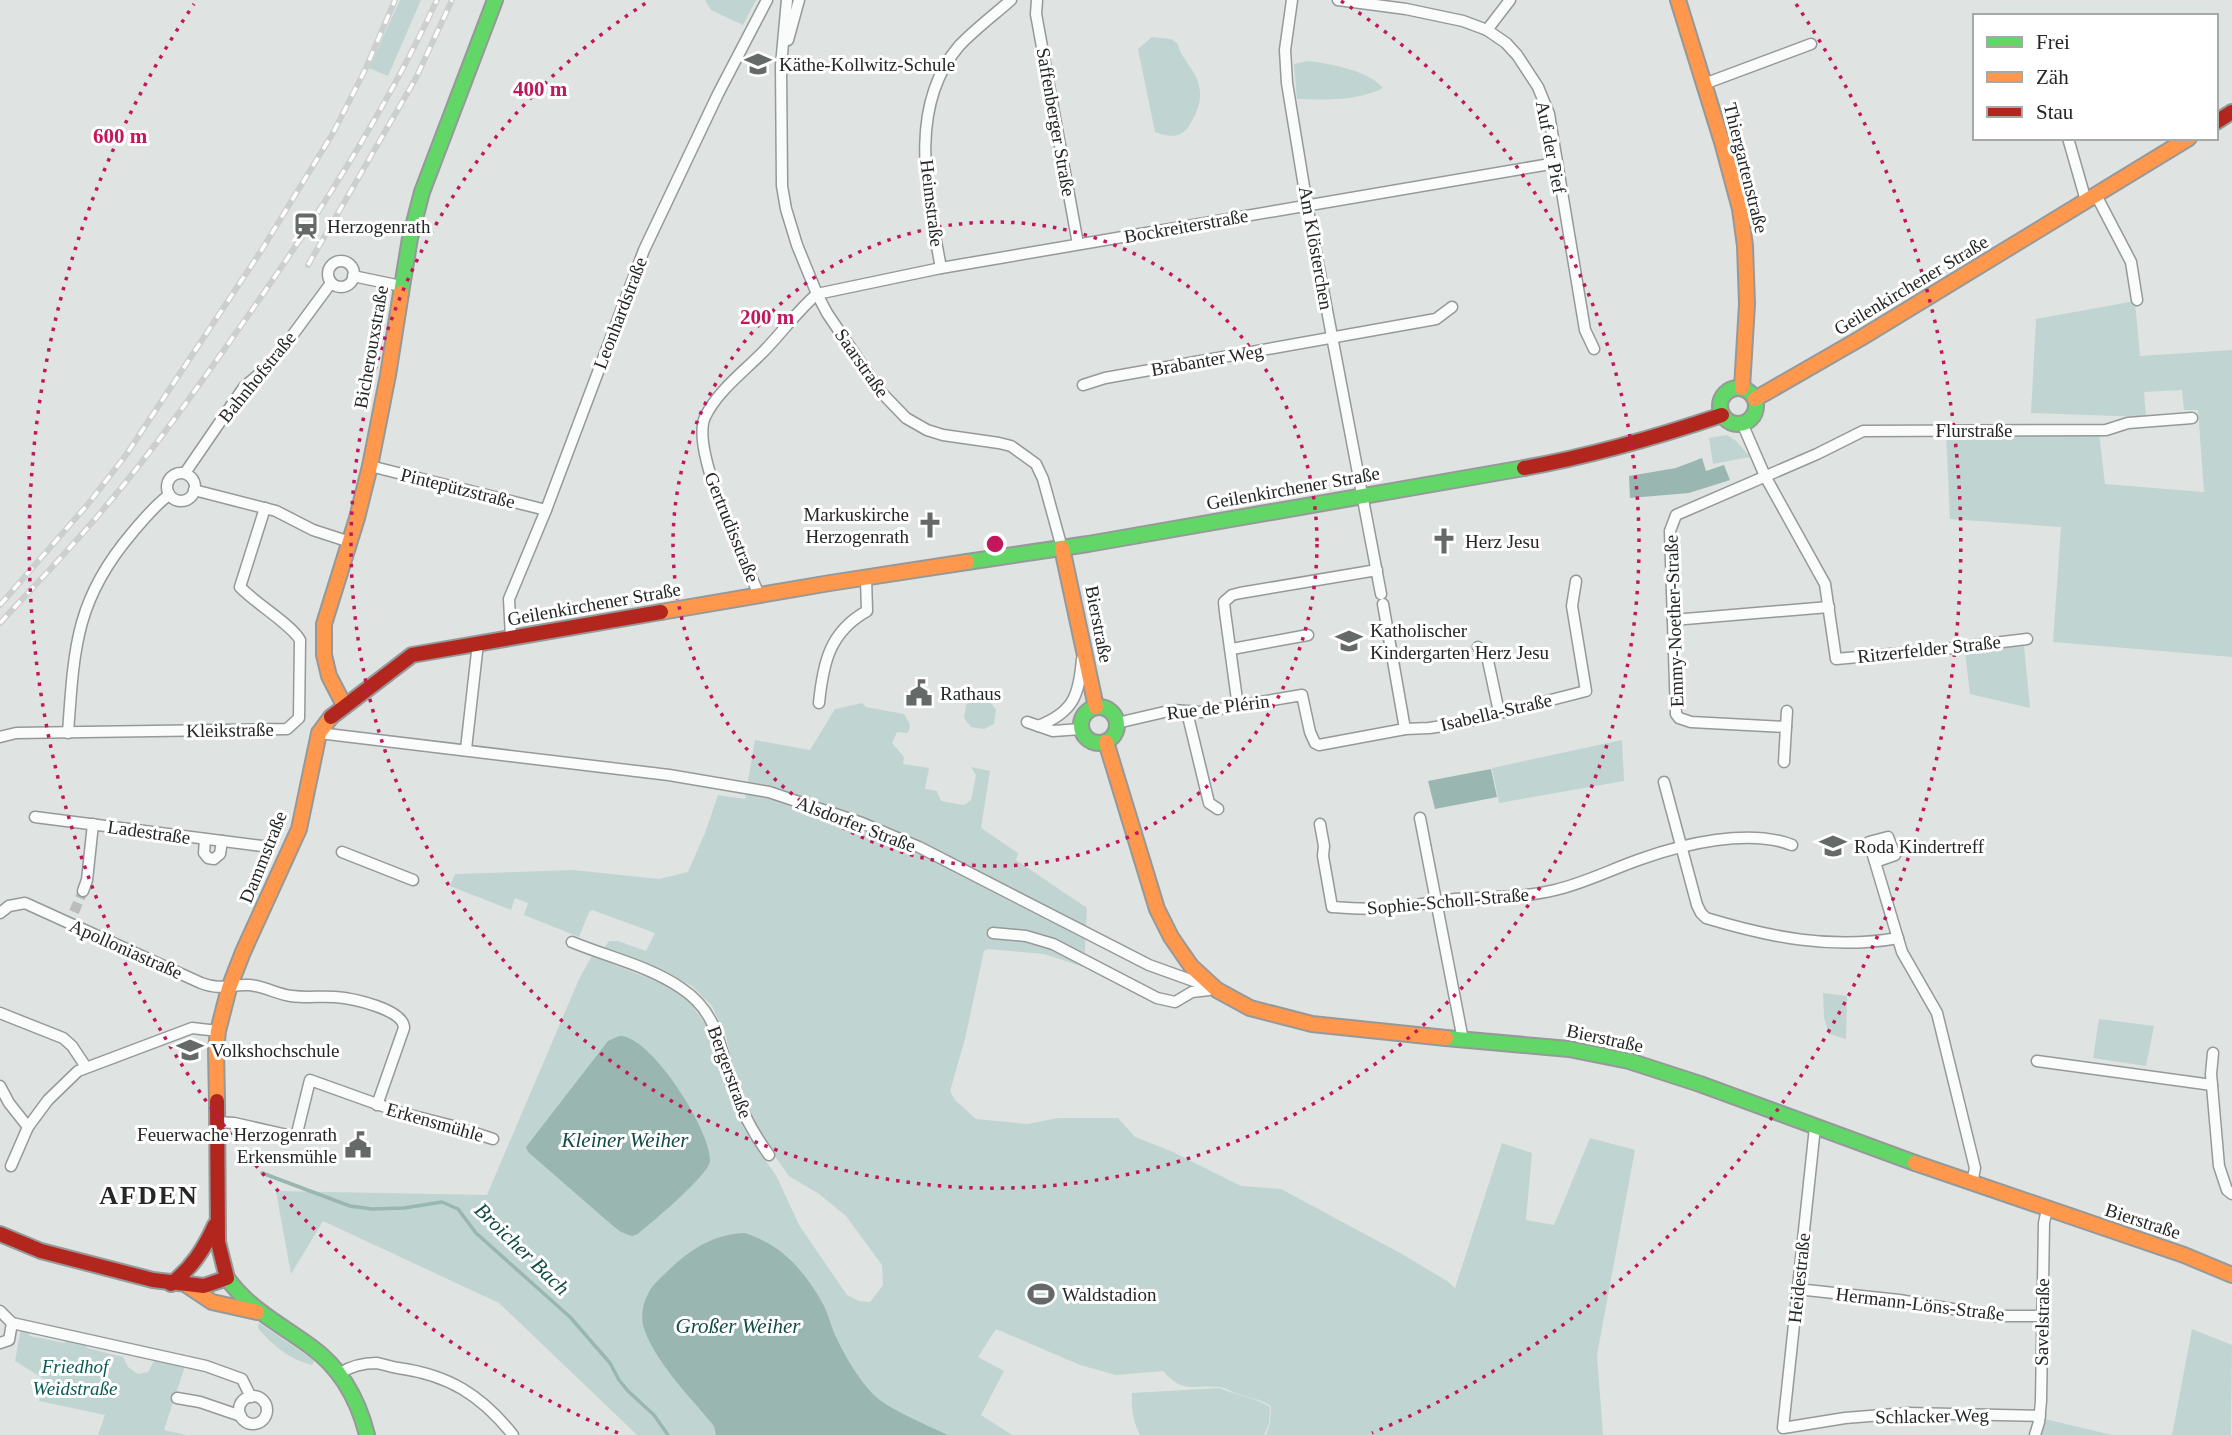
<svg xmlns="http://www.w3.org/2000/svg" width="2232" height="1435" viewBox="0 0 2232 1435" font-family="Georgia,serif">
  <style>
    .green { fill: #c0d5d1 }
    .water { fill: #99b6b0 }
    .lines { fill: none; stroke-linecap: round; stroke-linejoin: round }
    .stream { stroke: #99b6b0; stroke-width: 3.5 }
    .street-tunnel { stroke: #babdbc; stroke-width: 10; stroke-dasharray: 10 5; stroke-linecap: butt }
    .street-casing { stroke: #969999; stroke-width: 13 }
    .fast-casing { stroke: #969999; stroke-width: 18 }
    .slow-casing { stroke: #969999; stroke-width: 18 }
    .jam-casing { stroke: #969999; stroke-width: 18 }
    .street { stroke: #fafbfb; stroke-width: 10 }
    .fast { stroke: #63d668; stroke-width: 14 }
    .slow { stroke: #ff974d; stroke-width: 14 }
    .jam { stroke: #b3261e; stroke-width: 14 }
    .rail-casing { stroke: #cdcece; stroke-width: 6 }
    .rail { stroke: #fff; stroke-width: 3.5; stroke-dasharray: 10; stroke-linecap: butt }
    .ring { fill: none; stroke: #c2185b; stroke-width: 3.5; stroke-dasharray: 3.5 7 }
    .labels { text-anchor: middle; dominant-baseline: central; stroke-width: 6; stroke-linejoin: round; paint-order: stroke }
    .poi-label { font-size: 19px; fill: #242726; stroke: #fff; text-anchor: start }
    .street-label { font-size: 19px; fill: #242726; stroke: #fff }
    .park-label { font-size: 19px; font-style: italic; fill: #065b52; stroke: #fff }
    .water-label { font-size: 21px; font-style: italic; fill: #114b44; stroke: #fff }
    .district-label { font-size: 26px; font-weight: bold; letter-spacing: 2px; fill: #242726; stroke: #fff }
    .centre { fill: #c2185b; stroke: #fff; stroke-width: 3.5 }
    .ring-label { font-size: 21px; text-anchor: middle; font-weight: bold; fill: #c2185b; stroke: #fff; stroke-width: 6; stroke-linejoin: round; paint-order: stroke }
  </style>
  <rect width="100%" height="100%" fill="#dfe3e2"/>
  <g class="green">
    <path d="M 400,0 L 421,0 L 388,76 L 369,68 Z"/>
    <path d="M 705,0 L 756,0 L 743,25 L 711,10 Z"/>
    <path d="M 1152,37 L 1171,39 L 1178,44 C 1179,52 1184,57 1188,64 C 1204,86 1204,102 1189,126 C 1180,139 1168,137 1155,132 L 1138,49 Z"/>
    <path d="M 1308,61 C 1331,64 1367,70 1383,88 C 1358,101 1325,100 1297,99 L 1294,64 Z"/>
    <path d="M 2135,301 L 2140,356 L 2232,350 L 2232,657 L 2053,642 L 2061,527 L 1950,519 L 1946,434 L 2099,433 L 2105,484 L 2204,492 L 2198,410 L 2184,410 L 2182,390 L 2144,392 L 2146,417 L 2031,413 L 2036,319 Z"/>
    <path d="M 1727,435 L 1736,441 L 1750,457 L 1713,464 L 1709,438 Z"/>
    <path d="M 2024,646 L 2030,708 L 1970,694 L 1965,652 Z"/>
    <path d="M 974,699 L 990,702 L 996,710 L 994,724 L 984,729 L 971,727 L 964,718 L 966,705 Z"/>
    <path d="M 862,703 L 866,707 L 904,714 C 908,721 913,726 907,733 L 897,732 L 892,743 L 904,757 L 903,764 L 929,768 L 925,789 L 937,791 L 941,801 L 964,805 L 971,800 L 976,775 L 971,767 L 990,771 L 981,828 L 1018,853 L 1016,860 L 1087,908 L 1084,967 L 1044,954 L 988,949 L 984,951 L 965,1039 L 950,1091 L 955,1100 L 976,1119 L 1027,1124 L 1058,1118 L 1118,1118 L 1135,1137 L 1173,1152 L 1241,1186 L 1281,1189 L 1402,1254 L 1447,1281 L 1455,1288 L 1502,1143 L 1532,1153 L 1526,1220 L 1554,1225 L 1590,1138 L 1635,1150 L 1597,1355 L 1603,1435 L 1266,1435 L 1270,1423 L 1271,1406 C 1259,1398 1248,1398 1235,1393 C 1229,1391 1225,1387 1219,1387 C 1193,1384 1185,1395 1163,1371 L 1116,1375 L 1080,1365 L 996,1329 L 978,1357 L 1004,1371 L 981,1415 L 1012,1435 L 637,1435 L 499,1303 L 323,1221 L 291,1274 L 276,1191 L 487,1195 L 579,979 L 592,956 L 671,987 L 684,995 L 707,1026 L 718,1052 L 735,1108 L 750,1138 L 777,1177 L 799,1225 L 847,1295 L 859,1301 L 870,1302 L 883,1285 L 882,1265 L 846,1216 L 819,1194 L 789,1176 L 761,1137 L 738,1092 L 726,1036 L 712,1006 L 692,986 L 649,964 L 604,948 L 609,941 L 618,941 L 646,951 L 655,933 L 592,910 L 589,912 L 579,937 L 524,915 L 528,903 L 515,898 L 511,910 L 450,886 L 455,874 L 573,870 L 659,879 L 688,872 L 705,833 L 718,795 L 745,799 L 755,740 L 810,750 L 835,709 Z"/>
    <path d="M 1622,740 L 1624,781 L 1499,803 L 1492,768 Z"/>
    <path d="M 1823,993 L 1847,996 L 1846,1039 L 1829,1034 L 1824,1018 Z"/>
    <path d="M 2099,1019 L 2154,1026 L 2146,1066 L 2093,1058 Z"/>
    <path d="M 259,1323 L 315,1361 L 312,1365 C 289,1359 273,1346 258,1328 Z"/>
    <path d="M 21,1328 L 26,1330 L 30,1336 L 65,1343 L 67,1338 L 85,1343 L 87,1348 L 123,1357 L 128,1367 L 138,1374 L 148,1372 L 155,1359 L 185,1366 L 164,1430 L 186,1435 L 98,1435 L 105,1415 L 39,1401 L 44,1379 L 15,1361 Z"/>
    <path d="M 2192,1329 L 2232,1345 L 2231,1435 L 2172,1435 Z"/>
    <path d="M 1220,1388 C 1236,1396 1256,1397 1270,1407 L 1269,1423 L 1264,1435 L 1140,1435 C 1133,1421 1131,1408 1132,1393 Z"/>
    <path d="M 2045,1419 L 2112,1435 L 2040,1435 Z"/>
  </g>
  <g class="water">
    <path d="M 1702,458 L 1706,471 L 1724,465 L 1730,480 L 1689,493 L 1630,498 L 1629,476 L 1676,468 Z"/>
    <path d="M 1491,769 L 1497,797 L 1435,809 L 1428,781 Z"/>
    <path d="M 619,1036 C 649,1033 712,1131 710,1161 C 708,1176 652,1222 638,1234 L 632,1236 L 621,1232 L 612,1225 L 528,1152 L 526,1147 L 608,1041 Z"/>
    <path d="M 745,1233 C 782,1245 804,1270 823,1304 C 829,1315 831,1328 837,1339 C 846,1358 858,1378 872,1393 C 885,1408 929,1426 948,1435 L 716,1435 L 714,1426 C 692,1399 652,1359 643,1325 C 641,1315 643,1303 648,1294 C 653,1283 665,1274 673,1266 C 694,1247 716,1234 745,1233 Z"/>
  </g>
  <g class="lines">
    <path class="stream" d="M 262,1173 L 350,1206 L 372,1209 L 404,1208 L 442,1202 L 458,1209 L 476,1233 L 570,1317 L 610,1363 L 619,1380 L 628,1391 L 654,1415 L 668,1435"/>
    <path class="street-tunnel" d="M 74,912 L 83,891"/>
    <g class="street-casing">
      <g id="street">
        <path d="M 787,0 L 781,65 L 782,186 L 786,209 L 797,245 L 817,294 L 827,313 L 879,390 L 906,418 L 927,430 L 943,435 L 999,443 L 1011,446 L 1036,464 L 1043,479 L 1062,548"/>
        <path d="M 1037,0 L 1036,14 L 1078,244"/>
        <path d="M 1292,0 L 1285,50 L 1287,83 L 1307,205 L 1381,594"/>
        <path d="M 1338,0 L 1406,9 L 1463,21 L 1487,30 L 1506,43 L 1517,55 L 1538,87 L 1549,114 L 1585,330 L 1594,349"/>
        <path d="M 1487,30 L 1510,0"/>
        <path d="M 788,40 L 799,0"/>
        <path d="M 1704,84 L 1811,44"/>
        <path d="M 2068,138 L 2086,201"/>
        <path d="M 2096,195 L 2131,262 L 2137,300"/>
        <circle cx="341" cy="274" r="13"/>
        <path d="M 941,268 C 928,197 906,108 959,46 C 975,29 994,15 1011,0"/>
        <path d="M 353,276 L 401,286"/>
        <path d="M 1083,385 L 1105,378 L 1436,319 L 1452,307"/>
        <path d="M 1742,423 L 1765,476 L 1825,584 L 1836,659 L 1936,650 L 2027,639"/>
        <path d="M 370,466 L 546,510"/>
        <path d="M 185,473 L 244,387 L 272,363 L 331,283"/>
        <circle cx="181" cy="487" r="14"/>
        <path d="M 194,490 L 276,511 L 313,530 L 350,542"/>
        <path d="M 759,595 C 744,558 690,451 705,417 C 717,392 743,372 762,353 C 781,334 797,311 817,294 L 941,268 L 1556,163"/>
        <path d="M 1383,604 L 1405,729"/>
        <path d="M 1673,620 L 1829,607"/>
        <path d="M 511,638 L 509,599 L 546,510 L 644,250 L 718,94 L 767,0"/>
        <path d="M 1478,647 L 1487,656 L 1499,712"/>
        <path d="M 1232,649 L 1308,635"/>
        <path d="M 819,703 C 823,664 829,632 867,611 L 866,578"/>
        <path d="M 1238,707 L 1225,612 L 1224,602 L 1232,595 L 1240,593 L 1377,570"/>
        <path d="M 1187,712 L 1209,803 L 1218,809"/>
        <path d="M 1027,722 L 1053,731 L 1081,729"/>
        <path d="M 1117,723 L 1173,710 L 1201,712 L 1302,695 L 1310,732 L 1315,743 L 1319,745 L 1405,729 L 1429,728 L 1457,724 L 1586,691 L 1572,606 L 1576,581"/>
        <path d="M 1038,726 C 1074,712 1079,695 1082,659"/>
        <path d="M 1786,727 L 1787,711"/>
        <path d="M 68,733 C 74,649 75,600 132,533 C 144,519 155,505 169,495"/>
        <path d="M 319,733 L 669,775 L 769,792 L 862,823 L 919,847 L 1149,965 L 1213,988"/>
        <path d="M 0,737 L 16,733 L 287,729 L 299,718 L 300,640 C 292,625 255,603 240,587 L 265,508"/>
        <path d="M 466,749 L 478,643"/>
        <path d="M 1784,762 L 1786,727 L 1691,722 L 1679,718 L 1676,714 L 1670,531 L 1676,515 L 1817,454 L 1863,431 L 2106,430 L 2128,423 L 2192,418"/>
        <path d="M 1664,782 L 1697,905 L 1701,913 L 1706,918 C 1769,937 1832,950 1898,938"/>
        <path d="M 35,817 L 262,846"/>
        <path d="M 1420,818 L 1463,1040"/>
        <path d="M 1320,824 L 1324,846 L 1323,856 L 1332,907 C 1352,908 1372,910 1391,908 C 1412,907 1433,901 1455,899 C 1489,897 1522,898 1555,890 C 1585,883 1612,869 1641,859 C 1683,844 1749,828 1792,845"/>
        <path d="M 205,839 L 204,853 L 208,858 L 214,859 L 220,854 L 222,841"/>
        <path d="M 342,852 L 413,880"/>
        <path d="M 1875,862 L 1895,855 L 1888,837 L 1869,842 L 1902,952 L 1937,1013 L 1975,1168 L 1972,1183"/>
        <path d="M 83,891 L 87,880 L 93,824"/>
        <path d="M 0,913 L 9,906 L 25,903 L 201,983 C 223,991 229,984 249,985 C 263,986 277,994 291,996 C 306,998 320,996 335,997 C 351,998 404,1009 404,1028 L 377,1105"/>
        <path d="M 993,933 L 1026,936 L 1053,944 L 1157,998 L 1175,1002 L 1192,992 L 1209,990"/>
        <path d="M 572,942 C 608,957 649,966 681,988 C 716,1011 719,1042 730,1079 C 739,1106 752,1132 769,1155"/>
        <path d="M 0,1013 L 63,1038 L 72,1046 L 86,1067"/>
        <path d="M 2213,1053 L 2211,1074 L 2219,1166 L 2227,1190 L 2232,1194"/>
        <path d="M 2037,1061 L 2212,1085"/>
        <path d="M 0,1086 L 9,1103 L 28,1127"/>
        <path d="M 216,1122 L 234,1123 L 296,1137 L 310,1080 L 402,1113 L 457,1127 L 493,1139"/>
        <path d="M 1815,1127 L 1783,1428 L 1845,1418 L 1907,1413 L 2040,1416"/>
        <path d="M 11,1166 L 28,1127 L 48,1100 L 78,1071 L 192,1028 L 218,1031"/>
        <path d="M 1797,1289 L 1899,1300 L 1994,1316 L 2043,1316"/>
        <path d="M 0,1311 L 12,1323 L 9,1340 L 0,1343"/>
        <path d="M 12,1323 L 206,1366 L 242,1379 L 251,1397"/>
        <path d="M 340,1373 C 350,1367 364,1363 376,1363 C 383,1364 391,1367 398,1368 C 449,1375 481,1395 513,1435"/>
        <circle cx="253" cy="1410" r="14"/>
        <path d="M 177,1398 L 200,1402 L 241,1416"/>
        <path d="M 2035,1435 L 2039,1422 L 2041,1401 L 2044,1223 L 2047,1209"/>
      </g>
    </g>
    <g class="fast-casing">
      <g id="fast">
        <path d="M 401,293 L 410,238 L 422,192 L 495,0"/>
        <circle cx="1738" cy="406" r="18"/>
        <path d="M 967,562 L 1088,544 L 1524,468"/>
        <circle cx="1099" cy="725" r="18"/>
        <path d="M 1446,1038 L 1569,1049 L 1629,1061 L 1700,1084 L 1915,1163"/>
        <path d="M 227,1278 C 249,1309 280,1324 310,1346 C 341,1368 358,1399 367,1435"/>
      </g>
    </g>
    <g class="slow-casing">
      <g id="slow">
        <path d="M 1678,0 L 1722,142 L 1740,209 L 1745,246 L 1747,304 L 1742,388"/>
        <path d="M 1755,399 L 1861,338 L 2189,138"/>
        <path d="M 1062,548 L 1096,707"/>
        <path d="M 661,612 L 830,583 L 967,562"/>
        <path d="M 344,705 L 329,676 L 324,655 L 324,624 L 357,518 L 370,466 L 388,375 L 401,293"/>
        <path d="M 1106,742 L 1157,909 L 1171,937 L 1191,966 L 1217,990 L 1250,1008 L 1312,1024 L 1446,1038"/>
        <path d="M 217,1101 L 216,1050 L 218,1031 L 229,988 L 243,952 L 299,829 L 319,733 L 331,717"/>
        <path d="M 1915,1163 L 2184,1255 L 2232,1275"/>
        <path d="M 188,1286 L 212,1302 L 257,1312"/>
      </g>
    </g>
    <g class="jam-casing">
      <g id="jam">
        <path d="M 2216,122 L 2232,112"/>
        <path d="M 1524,468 C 1591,456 1657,437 1722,415"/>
        <path d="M 331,717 L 412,655 L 661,612"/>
        <path d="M 0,1234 L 41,1251 L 153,1280 L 204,1286 L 227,1278 L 218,1242 L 217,1101"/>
        <path d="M 171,1284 C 192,1268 204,1249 215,1225"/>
      </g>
    </g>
    <use href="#street" class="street"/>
    <use href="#fast" class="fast"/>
    <use href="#slow" class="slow"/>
    <use href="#jam" class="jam"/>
    <g class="rail-casing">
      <g id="rail">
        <path d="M 308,265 L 416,78 L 452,0"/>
        <path d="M 0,605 L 88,504 L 126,455 L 261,251 L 333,133 L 366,68 L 395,0"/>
        <path d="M 0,623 C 36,584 73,546 107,505 C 155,448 198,387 240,327 C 314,222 383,116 437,0"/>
      </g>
    </g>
    <use href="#rail" class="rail"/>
  </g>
  <g class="ring">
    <circle cx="995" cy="544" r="322"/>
    <path d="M1341 1A644 644 0 1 1 649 1"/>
    <path d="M618 1433A966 966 0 0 1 194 4M1796 4A966 966 0 0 1 1372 1433"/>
  </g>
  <defs>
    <g id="school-bare" transform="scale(2.1)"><path d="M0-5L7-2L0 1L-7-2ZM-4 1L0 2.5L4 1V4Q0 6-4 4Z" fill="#656968" stroke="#fff" stroke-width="2.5" paint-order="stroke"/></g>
    <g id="station-bare" transform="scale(2.1)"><path d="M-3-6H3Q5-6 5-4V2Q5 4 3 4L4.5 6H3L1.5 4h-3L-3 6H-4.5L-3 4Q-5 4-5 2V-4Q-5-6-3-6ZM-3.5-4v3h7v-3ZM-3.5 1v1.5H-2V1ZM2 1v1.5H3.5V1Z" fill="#656968" stroke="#fff" stroke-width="2.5" paint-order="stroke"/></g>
    <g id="church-bare" transform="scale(2.1)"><path d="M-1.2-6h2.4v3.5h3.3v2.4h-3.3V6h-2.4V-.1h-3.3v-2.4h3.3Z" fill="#656968" stroke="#fff" stroke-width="2.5" paint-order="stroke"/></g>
    <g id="civic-bare" transform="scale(2.1)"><path d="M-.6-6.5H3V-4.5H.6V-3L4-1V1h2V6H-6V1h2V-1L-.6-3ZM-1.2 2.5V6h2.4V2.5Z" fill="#656968" stroke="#fff" stroke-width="2.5" paint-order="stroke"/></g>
    <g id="university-bare" transform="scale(2.1)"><path d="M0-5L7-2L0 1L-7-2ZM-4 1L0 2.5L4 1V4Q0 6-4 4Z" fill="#656968" stroke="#fff" stroke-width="2.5" paint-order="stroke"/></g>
    <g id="stadium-bare" transform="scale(2.1)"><path d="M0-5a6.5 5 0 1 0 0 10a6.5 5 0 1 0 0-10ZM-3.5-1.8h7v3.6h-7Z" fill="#656968" stroke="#fff" stroke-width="2.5" paint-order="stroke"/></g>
  </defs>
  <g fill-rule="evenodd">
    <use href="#school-bare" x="758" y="64"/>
    <use href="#station-bare" x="306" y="226"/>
    <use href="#church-bare" x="930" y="525"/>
    <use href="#church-bare" x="1444" y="541"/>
    <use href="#school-bare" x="1349" y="641"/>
    <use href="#civic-bare" x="919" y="693"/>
    <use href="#school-bare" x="1833" y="846"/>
    <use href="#university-bare" x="190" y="1050"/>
    <use href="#civic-bare" x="358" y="1145"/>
    <use href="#stadium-bare" x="1041" y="1294"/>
  </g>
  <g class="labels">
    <g class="poi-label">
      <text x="779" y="64">Käthe-Kollwitz-Schule</text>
      <text x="327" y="226">Herzogenrath</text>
      <text x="909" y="514" text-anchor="end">Markuskirche<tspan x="909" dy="22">Herzogenrath</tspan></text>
      <text x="1465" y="541">Herz Jesu</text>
      <text x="1370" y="630">Katholischer<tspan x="1370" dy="22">Kindergarten Herz Jesu</tspan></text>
      <text x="940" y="693">Rathaus</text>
      <text x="1854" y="846">Roda Kindertreff</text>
      <text x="211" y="1050">Volkshochschule</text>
      <text x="337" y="1134" text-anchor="end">Feuerwache Herzogenrath<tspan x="337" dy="22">Erkensmühle</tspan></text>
      <text x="1062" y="1294">Waldstadion</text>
    </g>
    <g class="street-label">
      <text transform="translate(1056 122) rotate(80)">Saffenberger Straße</text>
      <text transform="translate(1551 147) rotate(79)">Auf der Pief</text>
      <text transform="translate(1746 168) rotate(76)">Thiergartenstraße</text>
      <text transform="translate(932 203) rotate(83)">Heimstraße</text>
      <text transform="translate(1186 226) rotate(-10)">Bockreiterstraße</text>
      <text transform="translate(1316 248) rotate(80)">Am Klösterchen</text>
      <text transform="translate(1911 285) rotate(-31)">Geilenkirchener Straße</text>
      <text transform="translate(620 313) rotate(-69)">Leonhardstraße</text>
      <text transform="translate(371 347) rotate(-80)">Bicherouxstraße</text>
      <text transform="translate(1207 360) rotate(-10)">Brabanter Weg</text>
      <text transform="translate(862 363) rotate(55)">Saarstraße</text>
      <text transform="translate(257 377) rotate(-51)">Bahnhofstraße</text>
      <text x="1974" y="430">Flurstraße</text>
      <text transform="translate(458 488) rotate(14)">Pintepützstraße</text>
      <text transform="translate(1293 488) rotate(-10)">Geilenkirchener Straße</text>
      <text transform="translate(732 527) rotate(68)">Gertrudisstraße</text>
      <text transform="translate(594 604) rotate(-10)">Geilenkirchener Straße</text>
      <text transform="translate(1674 621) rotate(-92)">Emmy-Noether-Straße</text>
      <text transform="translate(1099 624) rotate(79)">Bierstraße</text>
      <text transform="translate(1929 649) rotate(-6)">Ritzerfelder Straße</text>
      <text transform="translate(1218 707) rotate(-7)">Rue de Plérin</text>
      <text transform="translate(1496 712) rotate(-13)">Isabella-Straße</text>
      <text transform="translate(230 730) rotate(-1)">Kleikstraße</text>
      <text transform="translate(856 824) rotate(21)">Alsdorfer Straße</text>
      <text transform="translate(149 832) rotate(8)">Ladestraße</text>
      <text transform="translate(263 857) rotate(-68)">Dammstraße</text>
      <text transform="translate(1448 901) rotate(-5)">Sophie-Scholl-Straße</text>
      <text transform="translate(126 949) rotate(24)">Apolloniastraße</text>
      <text transform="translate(1605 1038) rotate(12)">Bierstraße</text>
      <text transform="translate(730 1072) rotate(70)">Bergerstraße</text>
      <text transform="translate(435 1122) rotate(16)">Erkensmühle</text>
      <text transform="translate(2143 1221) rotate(18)">Bierstraße</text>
      <text transform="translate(1799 1278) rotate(-84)">Heidestraße</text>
      <text transform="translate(1920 1304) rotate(7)">Hermann-Löns-Straße</text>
      <text transform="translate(2042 1322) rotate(-89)">Savelstraße</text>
      <text transform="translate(1932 1416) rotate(-1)">Schlacker Weg</text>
    </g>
    <g class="park-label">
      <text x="75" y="1366">Friedhof<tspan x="75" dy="22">Weidstraße</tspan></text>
    </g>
    <g class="water-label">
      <text x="625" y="1140">Kleiner Weiher</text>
      <text transform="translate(522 1249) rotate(44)">Broicher Bach</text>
      <text x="738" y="1326">Großer Weiher</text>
    </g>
    <g class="district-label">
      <text x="149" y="1195">AFDEN</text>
    </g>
  </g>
  <circle cx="995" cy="544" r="10" class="centre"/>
  <g class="ring-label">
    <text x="540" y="96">400 m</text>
    <text x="120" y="143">600 m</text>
    <text x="767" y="324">200 m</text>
  </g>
  <rect x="1973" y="14" width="245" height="126" fill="#ffffff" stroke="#a7a9a8" stroke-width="2"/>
  <rect x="1987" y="37" width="35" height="10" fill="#63d668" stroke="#a7a9a8" stroke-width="2"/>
  <text x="2036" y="49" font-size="21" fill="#242726">Frei</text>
  <rect x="1987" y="72" width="35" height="10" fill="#ff974d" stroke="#a7a9a8" stroke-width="2"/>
  <text x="2036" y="84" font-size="21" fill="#242726">Zäh</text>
  <rect x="1987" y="107" width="35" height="10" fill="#b3261e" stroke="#a7a9a8" stroke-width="2"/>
  <text x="2036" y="119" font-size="21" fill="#242726">Stau</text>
</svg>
